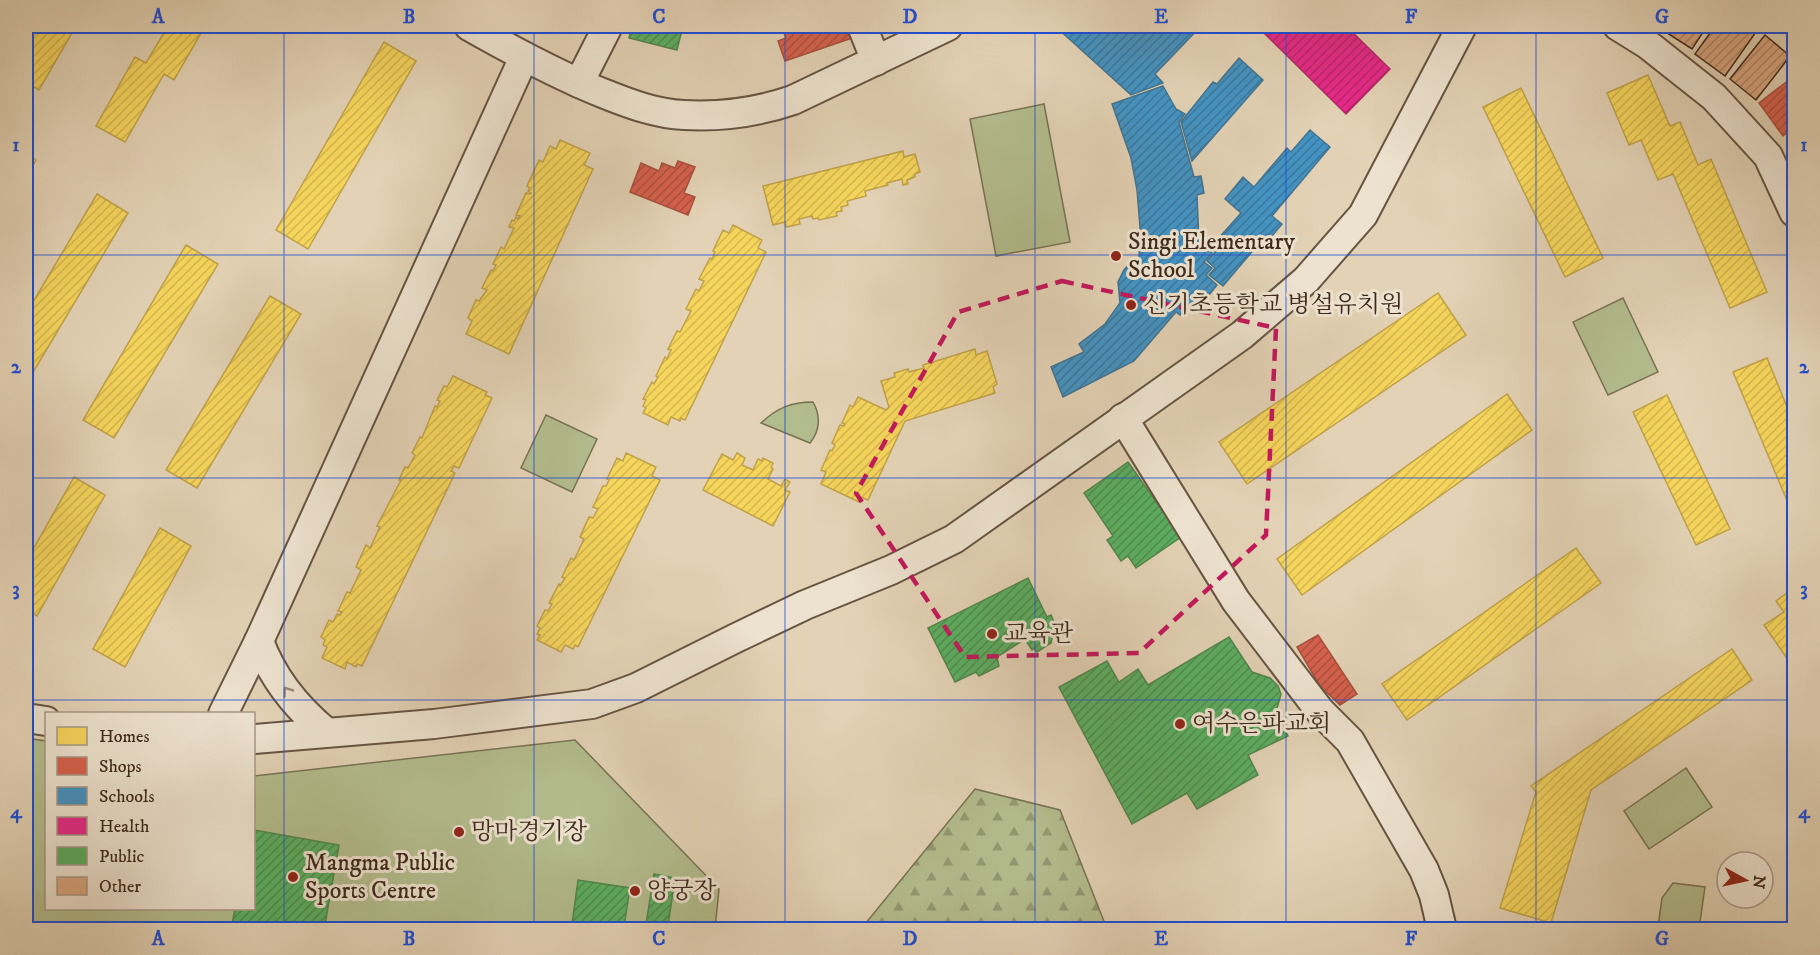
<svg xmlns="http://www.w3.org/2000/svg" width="1820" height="955" viewBox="0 0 1820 955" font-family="'IM FELL DW Pica','Noto Serif KR',serif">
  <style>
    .forest { fill: url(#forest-firs); stroke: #787354; stroke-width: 1.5 }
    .park { fill: #b3bc8d; stroke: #787354; stroke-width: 1.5 }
    .homes { fill: url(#homes-hatch); stroke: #bfa249; stroke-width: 1.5 }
    .shops { fill: url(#shops-hatch); stroke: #a8503e; stroke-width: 1.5 }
    .schools { fill: url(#schools-hatch); stroke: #427491; stroke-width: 1.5 }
    .health { fill: url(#health-hatch); stroke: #b42969; stroke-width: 1.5 }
    .public { fill: url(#public-hatch); stroke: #52864c; stroke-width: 1.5 }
    .building { fill: url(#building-hatch); stroke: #3e2a1c; stroke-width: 1.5 }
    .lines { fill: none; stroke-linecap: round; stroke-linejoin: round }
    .minor-casing { stroke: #675442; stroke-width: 32 }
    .minor { stroke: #ede2cf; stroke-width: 28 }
    .oneway { stroke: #968676 }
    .marked { fill: none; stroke: #c2185b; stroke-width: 4.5; stroke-dasharray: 12 8; stroke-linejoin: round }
    .grid { fill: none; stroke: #1d4ed8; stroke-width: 1.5; stroke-opacity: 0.55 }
    .poi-dot { fill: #8f2418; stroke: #ede2cf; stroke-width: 2 }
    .labels { text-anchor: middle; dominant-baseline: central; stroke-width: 6; stroke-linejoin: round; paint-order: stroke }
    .poi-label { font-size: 24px; fill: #3e2a1c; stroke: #ede2cf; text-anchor: start }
    .neatline { fill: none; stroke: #1d4ed8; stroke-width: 2 }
    .grid-label { font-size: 20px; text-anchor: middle; font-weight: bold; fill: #1d4ed8 }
  </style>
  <defs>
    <pattern id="forest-firs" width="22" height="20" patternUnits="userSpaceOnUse" patternTransform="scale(1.5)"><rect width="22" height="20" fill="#b3bc8d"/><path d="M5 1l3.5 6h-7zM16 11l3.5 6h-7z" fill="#939972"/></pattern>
    <pattern id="homes-hatch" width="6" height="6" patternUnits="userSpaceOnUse" patternTransform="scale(1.5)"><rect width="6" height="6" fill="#f6d55c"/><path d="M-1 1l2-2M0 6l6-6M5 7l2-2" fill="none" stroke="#d4b74f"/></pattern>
    <pattern id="shops-hatch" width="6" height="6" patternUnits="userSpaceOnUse" patternTransform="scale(1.5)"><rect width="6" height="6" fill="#d6604d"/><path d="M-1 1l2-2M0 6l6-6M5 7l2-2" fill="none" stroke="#af4f3f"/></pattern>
    <pattern id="schools-hatch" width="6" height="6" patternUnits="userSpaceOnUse" patternTransform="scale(1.5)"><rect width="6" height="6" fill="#4393c3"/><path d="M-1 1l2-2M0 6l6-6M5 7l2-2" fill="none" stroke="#39789e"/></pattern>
    <pattern id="health-hatch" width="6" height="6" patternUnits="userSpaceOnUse" patternTransform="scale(1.5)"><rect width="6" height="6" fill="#e7298a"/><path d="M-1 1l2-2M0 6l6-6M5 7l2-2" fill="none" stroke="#bd2370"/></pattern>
    <pattern id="public-hatch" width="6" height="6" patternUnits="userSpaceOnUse" patternTransform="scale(1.5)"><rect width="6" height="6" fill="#5aae61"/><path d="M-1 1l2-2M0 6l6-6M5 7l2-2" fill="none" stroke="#4c8e4f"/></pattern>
    <pattern id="building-hatch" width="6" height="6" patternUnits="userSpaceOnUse" patternTransform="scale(1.5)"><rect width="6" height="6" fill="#daa680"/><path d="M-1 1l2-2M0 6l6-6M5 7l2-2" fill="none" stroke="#b28768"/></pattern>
  </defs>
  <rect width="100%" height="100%" fill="#e3d2b5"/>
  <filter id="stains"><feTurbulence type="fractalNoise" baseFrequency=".00333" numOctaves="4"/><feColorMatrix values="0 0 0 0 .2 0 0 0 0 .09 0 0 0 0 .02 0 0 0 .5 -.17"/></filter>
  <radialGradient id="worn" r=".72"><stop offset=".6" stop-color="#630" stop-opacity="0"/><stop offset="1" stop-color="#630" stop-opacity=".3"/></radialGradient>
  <path class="forest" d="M 975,789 L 1060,810 L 1107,929 L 861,929 Z"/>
  <g class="park">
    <path d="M 1044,104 L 1070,242 L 996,256 L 970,119 Z"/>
    <path d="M 1623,298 L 1658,372 L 1608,395 L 1573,322 Z"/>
    <path d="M 813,402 C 821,416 820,431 810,443 L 761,423 C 777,408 791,402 813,402 Z"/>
    <path d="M 546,415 L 597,439 L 572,492 L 521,468 Z"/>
    <path d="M 26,738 L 46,741 L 46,908 L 254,908 L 254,776 L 575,740 L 719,889 L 715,929 L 26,929 Z"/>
    <path d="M 1686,768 L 1712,807 L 1649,849 L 1624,811 Z"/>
    <path d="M 1673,883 L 1705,887 L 1699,929 L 1658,927 L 1662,898 Z"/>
  </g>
  <g class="homes">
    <path d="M 37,26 L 76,26 L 39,90 L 26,82 L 26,46 Z"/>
    <path d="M 168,26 L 205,26 L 174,80 L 164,74 L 125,142 L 96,126 L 135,57 L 146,63 Z"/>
    <path d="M 384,42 L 416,61 L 308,249 L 276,230 Z"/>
    <path d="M 1648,75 L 1670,126 L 1680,122 L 1698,165 L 1711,159 L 1767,292 L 1730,308 L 1673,174 L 1658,180 L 1641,140 L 1629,145 L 1607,93 Z"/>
    <path d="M 1521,88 L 1603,258 L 1565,277 L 1483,107 Z"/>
    <path d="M 560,140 L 590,153 L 584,165 L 593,169 L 509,354 L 466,334 L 472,321 L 468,318 L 476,300 L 479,301 L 487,290 L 482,288 L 491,270 L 493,271 L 496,265 L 493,264 L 501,247 L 504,249 L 514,228 L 509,227 L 512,220 L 514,221 L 516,217 L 518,219 L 520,216 L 516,215 L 526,193 L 530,194 L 531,193 L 528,191 L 530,188 L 527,186 L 539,160 L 543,162 L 550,146 L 556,149 Z"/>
    <path d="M 903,151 L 904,157 L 915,154 L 920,172 L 915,174 L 915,177 L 907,180 L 908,184 L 903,185 L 902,179 L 887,183 L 888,185 L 865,191 L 866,196 L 847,201 L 848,205 L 841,207 L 842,211 L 836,212 L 837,216 L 819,220 L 818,218 L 813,219 L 812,216 L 799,219 L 800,224 L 786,227 L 785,222 L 773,225 L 763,186 Z"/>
    <path d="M 26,153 L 36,160 L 26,178 Z"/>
    <path d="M 97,194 L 128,213 L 26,384 L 26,314 Z"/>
    <path d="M 733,225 L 762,240 L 758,248 L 766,252 L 685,420 L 681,418 L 680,421 L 671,417 L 668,425 L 643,413 L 646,408 L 643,406 L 646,400 L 643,399 L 652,382 L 654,384 L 658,377 L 656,376 L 665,357 L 667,359 L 671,350 L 668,349 L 677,331 L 680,332 L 691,311 L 686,309 L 696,289 L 699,291 L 704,281 L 699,279 L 710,258 L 712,259 L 715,252 L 713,251 L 723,230 L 729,233 Z"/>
    <path d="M 186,245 L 218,264 L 114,438 L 83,420 Z"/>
    <path d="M 1438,293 L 1466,335 L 1247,484 L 1219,442 Z"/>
    <path d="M 270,296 L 301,314 L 197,488 L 166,470 Z"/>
    <path d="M 975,349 L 976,355 L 987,351 L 997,384 L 993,387 L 995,393 L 905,421 L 868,500 L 861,497 L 859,502 L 821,484 L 826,472 L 821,470 L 830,450 L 832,451 L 835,445 L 832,443 L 840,425 L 844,426 L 845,424 L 842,423 L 850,405 L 853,407 L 858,397 L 886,410 L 889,407 L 881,381 L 895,377 L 894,373 L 908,369 L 909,372 L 924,368 L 923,365 Z"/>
    <path d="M 1767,358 L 1794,424 L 1794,508 L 1791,510 L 1733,372 Z"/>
    <path d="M 453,376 L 487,392 L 485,395 L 492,398 L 459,468 L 454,466 L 451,471 L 455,473 L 362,666 L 357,664 L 356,667 L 347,662 L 345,669 L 322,658 L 327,647 L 323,645 L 325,640 L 321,637 L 329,620 L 333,622 L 337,614 L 340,615 L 342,612 L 338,611 L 347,592 L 350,593 L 361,570 L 356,567 L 366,545 L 370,548 L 380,527 L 377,526 L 401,480 L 399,480 L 405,467 L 408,468 L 415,455 L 412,453 L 420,437 L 422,438 L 435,406 L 437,407 L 440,401 L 437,400 L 444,386 L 447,387 Z"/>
    <path d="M 1507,394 L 1532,430 L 1302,595 L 1277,559 Z"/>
    <path d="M 1667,395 L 1730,529 L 1696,545 L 1633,412 Z"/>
    <path d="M 626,453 L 656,467 L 652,476 L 660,480 L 578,647 L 575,645 L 573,649 L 565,645 L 561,652 L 537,640 L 540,635 L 537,634 L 540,628 L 537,626 L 545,610 L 548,611 L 552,604 L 549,603 L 559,584 L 560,586 L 565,578 L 562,577 L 571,558 L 574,560 L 584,539 L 580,537 L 589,517 L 593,518 L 598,509 L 593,507 L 603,486 L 606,486 L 609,480 L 607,479 L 617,458 L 623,461 Z"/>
    <path d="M 737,453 L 745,458 L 742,465 L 753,470 L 758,459 L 762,461 L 763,458 L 773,463 L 771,467 L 773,469 L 768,479 L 781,486 L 785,479 L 790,482 L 785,490 L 790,492 L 773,526 L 703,490 L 722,454 L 733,460 Z"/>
    <path d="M 74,477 L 105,495 L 37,616 L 26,609 L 26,562 Z"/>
    <path d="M 160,528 L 191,546 L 125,667 L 93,649 Z"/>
    <path d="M 1576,548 L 1601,583 L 1407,720 L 1382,684 Z"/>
    <path d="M 1794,588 L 1794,656 L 1788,660 L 1764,625 L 1784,612 L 1776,601 Z"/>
    <path d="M 1732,649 L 1752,680 L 1591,790 L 1551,923 L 1500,908 L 1536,792 L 1531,786 Z"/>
  </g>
  <g class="shops">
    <path d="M 573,26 L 599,26 L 593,37 Z"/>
    <path d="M 781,26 L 855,26 L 858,36 L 785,61 L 778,41 L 786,38 Z"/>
    <path d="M 1794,76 L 1794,127 L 1783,136 L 1759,103 Z"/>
    <path d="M 678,161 L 695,167 L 684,193 L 695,197 L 688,215 L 630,192 L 641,163 L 659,171 L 662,163 L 675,168 Z"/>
    <path d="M 1318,635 L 1357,694 L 1340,705 L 1320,686 L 1297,647 Z"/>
  </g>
  <g class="schools">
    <path d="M 1055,26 L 1201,26 L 1155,74 L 1163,83 L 1131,95 Z"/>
    <path d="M 1239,58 L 1263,80 L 1192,161 L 1181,122 L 1213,82 L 1217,84 Z"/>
    <path d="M 1163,86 L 1176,109 L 1185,114 L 1179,122 L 1194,177 L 1201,176 L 1204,193 L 1197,195 L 1199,242 L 1212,253 L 1204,262 L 1212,268 L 1206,275 L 1217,285 L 1196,311 L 1189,305 L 1180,315 L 1176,312 L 1134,361 L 1063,397 L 1051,367 L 1084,352 L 1079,344 L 1105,324 L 1120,303 L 1118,282 L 1124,270 L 1131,262 L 1139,262 L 1140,227 L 1137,190 L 1131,158 L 1112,104 Z"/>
    <path d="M 1310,130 L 1330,147 L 1272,216 L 1282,224 L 1271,237 L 1267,234 L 1223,286 L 1209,275 L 1215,268 L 1207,261 L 1215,252 L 1210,248 L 1241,213 L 1225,199 L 1243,177 L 1254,187 L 1287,148 L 1291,152 Z"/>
  </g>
  <path class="health" d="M 1257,26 L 1346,26 L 1390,69 L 1346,114 Z"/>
  <g class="public">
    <path d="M 632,26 L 683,26 L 677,50 L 629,38 Z"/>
    <path d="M 1128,462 L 1181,537 L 1136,568 L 1128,556 L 1121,561 L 1107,540 L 1113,536 L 1084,493 Z"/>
    <path d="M 1028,578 L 1047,617 L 1051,615 L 1055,624 L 1051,643 L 1037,652 L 1034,648 L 1032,650 L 1025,639 L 997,657 L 999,666 L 979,676 L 976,672 L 955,682 L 928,628 Z"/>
    <path d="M 1229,637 L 1252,672 L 1270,678 L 1278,686 L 1281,694 L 1276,712 L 1288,736 L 1248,755 L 1258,775 L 1197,809 L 1187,793 L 1132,824 L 1059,687 L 1107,661 L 1119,682 L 1138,669 L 1148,685 Z"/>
    <path d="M 254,830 L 339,845 L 324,930 L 231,930 L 235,908 L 254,908 Z"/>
    <path d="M 654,874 L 675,878 L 668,926 L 650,924 L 649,930 L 645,930 Z"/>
    <path d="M 578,880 L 630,888 L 624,927 L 641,930 L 576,930 L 577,925 L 572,924 Z"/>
  </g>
  <g class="building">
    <path d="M 1663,26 L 1707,26 L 1692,49 L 1661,29 Z"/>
    <path d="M 1715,26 L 1748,26 L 1756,32 L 1725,76 L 1695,54 Z"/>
    <path d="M 1765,35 L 1790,56 L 1756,100 L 1730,79 Z"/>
  </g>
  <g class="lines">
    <g class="minor-casing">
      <g id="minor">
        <path d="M 469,26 C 513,51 557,75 605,94 C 630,104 657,114 684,115 C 721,117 758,112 793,100 L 948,26"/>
        <path d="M 862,26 L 876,61"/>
        <path d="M 1618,26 L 1647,44 L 1714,97 L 1768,156 L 1794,212"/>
        <path d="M 579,83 L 608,26"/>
        <path d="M 1123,418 L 1236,601 L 1320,711 L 1350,741 L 1424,870 L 1434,895 L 1441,925"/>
        <path d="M 259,641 C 272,677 297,708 326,732"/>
        <path d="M 223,714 L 259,641 L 524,57"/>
        <path d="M 26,718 L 46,721"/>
        <path d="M 254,739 L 434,724 L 592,704 L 636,688 L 736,638 L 805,605 L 891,570 L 954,539 L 1242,335 L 1306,280 L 1363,215 L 1462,26"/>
      </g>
    </g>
    <use href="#minor" class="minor"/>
  </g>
  <defs><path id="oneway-chevron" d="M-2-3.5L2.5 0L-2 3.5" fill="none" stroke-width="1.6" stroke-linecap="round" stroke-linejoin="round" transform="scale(1.5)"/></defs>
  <use class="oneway" href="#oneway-chevron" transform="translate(287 691) rotate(-126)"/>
  <path class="marked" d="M 1062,281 L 1276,328 L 1266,535 L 1139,653 L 965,657 L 856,493 L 958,312 Z"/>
  <path class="grid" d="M 284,26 L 284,930M 534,26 L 534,930M 785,26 L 785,930M 1035,26 L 1035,930M 1286,26 L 1286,930M 1536,26 L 1536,930M 26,255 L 1794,255M 26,478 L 1794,478M 26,700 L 1794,700"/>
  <g class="poi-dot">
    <circle cx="1116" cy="256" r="6"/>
    <circle cx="1131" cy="305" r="6"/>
    <circle cx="992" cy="634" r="6"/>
    <circle cx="1180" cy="724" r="6"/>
    <circle cx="459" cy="832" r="6"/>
    <circle cx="293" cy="877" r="6"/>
    <circle cx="635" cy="891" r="6"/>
  </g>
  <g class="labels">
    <g class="poi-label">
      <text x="1128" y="242">Singi Elementary<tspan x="1128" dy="28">School</tspan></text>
      <text x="1143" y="305">신기초등학교 병설유치원</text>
      <text x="1004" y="634">교육관</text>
      <text x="1192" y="724">여수은파교회</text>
      <text x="471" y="832">망마경기장</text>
      <text x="305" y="863">Mangma Public<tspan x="305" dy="28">Sports Centre</tspan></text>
      <text x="647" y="891">양궁장</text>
    </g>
  </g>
  <rect width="1820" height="955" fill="none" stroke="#e3d2b5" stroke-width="66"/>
  <rect x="45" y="712" width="210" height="198" fill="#ede2cf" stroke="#a79887" stroke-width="1.5"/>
  <rect x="57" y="727" width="30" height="18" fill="#f6d55c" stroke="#a79887" stroke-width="1.5"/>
  <text x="99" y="742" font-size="18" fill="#3e2a1c">Homes</text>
  <rect x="57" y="757" width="30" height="18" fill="#d6604d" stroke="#a79887" stroke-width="1.5"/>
  <text x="99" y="772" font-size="18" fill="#3e2a1c">Shops</text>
  <rect x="57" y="787" width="30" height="18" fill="#4393c3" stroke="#a79887" stroke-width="1.5"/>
  <text x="99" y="802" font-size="18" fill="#3e2a1c">Schools</text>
  <rect x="57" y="817" width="30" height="18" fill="#e7298a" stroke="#a79887" stroke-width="1.5"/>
  <text x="99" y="832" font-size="18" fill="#3e2a1c">Health</text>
  <rect x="57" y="847" width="30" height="18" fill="#5aae61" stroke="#a79887" stroke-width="1.5"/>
  <text x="99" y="862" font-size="18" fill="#3e2a1c">Public</text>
  <rect x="57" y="877" width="30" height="18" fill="#daa680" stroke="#a79887" stroke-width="1.5"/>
  <text x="99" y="892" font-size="18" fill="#3e2a1c">Other</text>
  <g transform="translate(1745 880) rotate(98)"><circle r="28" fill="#ede2cf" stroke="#a79887" stroke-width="1.5"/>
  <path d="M0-4.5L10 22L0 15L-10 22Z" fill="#8f2418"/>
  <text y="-9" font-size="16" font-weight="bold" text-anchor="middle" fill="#3e2a1c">N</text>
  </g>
  <rect x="33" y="33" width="1754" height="889" class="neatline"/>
  <g class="grid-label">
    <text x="158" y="23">A</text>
    <text x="409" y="23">B</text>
    <text x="659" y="23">C</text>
    <text x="910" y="23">D</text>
    <text x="1161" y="23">E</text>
    <text x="1411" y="23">F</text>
    <text x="1662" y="23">G</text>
    <text x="16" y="151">1</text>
    <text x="1804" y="151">1</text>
    <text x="16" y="373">2</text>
    <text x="1804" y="373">2</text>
    <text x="16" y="595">3</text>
    <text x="1804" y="595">3</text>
    <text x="16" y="818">4</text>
    <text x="1804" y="818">4</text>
    <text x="158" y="945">A</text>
    <text x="409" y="945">B</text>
    <text x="659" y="945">C</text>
    <text x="910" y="945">D</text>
    <text x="1161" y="945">E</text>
    <text x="1411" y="945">F</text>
    <text x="1662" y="945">G</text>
  </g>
  <rect width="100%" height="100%" filter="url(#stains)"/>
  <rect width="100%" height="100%" fill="url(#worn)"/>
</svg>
